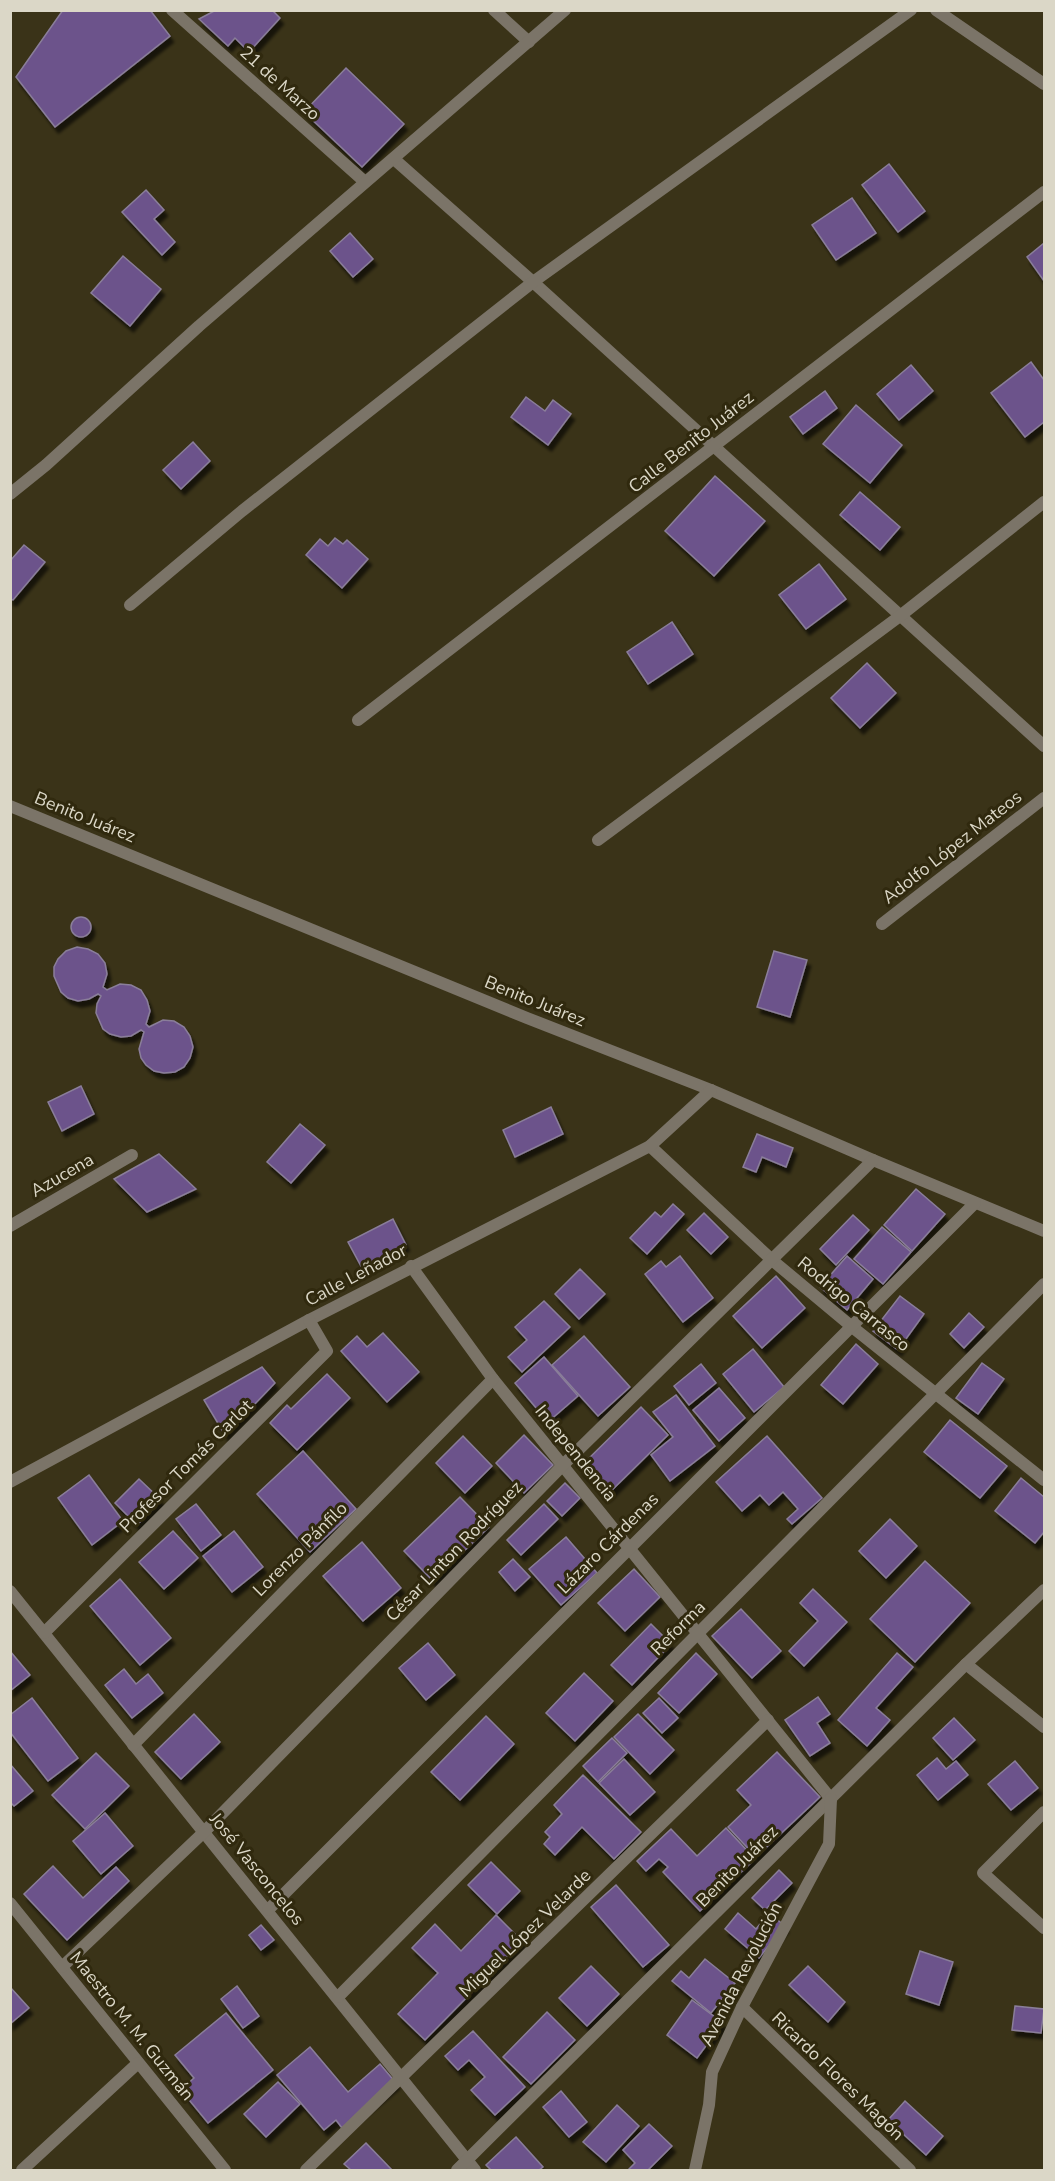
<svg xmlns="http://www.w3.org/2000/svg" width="1055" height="2181" viewBox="0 0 1055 2181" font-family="'Nunito Sans',sans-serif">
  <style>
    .building { fill: #6c538b; stroke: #8a7e9a; stroke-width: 1.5; filter: url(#shadow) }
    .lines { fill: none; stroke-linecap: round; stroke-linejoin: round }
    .service { stroke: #7b7468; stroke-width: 12 }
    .minor { stroke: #7b7468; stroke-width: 12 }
    .labels { text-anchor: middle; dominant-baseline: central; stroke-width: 6; stroke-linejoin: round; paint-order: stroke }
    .street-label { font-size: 18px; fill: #dbd7c7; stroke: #30290e }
  </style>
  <defs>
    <filter id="shadow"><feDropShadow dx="3.5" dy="6" stdDeviation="1.5" flood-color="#0009"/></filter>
  </defs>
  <rect width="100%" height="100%" fill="#3a3318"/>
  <g class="building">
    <path d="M 63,10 L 150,10 L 170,36 L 55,127 L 16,77 Z"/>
    <path d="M 216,10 L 272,10 L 280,18 L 249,52 L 235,38 L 228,46 L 199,19 Z"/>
    <path d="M 346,68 L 404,124 L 362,167 L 304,112 Z"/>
    <path d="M 889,164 L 925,211 L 898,232 L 862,185 Z"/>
    <path d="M 146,190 L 164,210 L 154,219 L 175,242 L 162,255 L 122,212 Z"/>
    <path d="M 852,198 L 876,233 L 836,260 L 812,225 Z"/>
    <path d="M 350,233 L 373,259 L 353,277 L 330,251 Z"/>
    <path d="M 1044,243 L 1044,281 L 1027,257 Z"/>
    <path d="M 123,256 L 161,289 L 130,326 L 91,293 Z"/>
    <path d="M 1031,362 L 1044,380 L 1044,422 L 1025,437 L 991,393 Z"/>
    <path d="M 911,365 L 933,391 L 899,420 L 877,394 Z"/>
    <path d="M 825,391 L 837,408 L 803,434 L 790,417 Z"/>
    <path d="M 526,397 L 545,411 L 553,400 L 571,414 L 548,445 L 511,417 Z"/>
    <path d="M 856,405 L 902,445 L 870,483 L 823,444 Z"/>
    <path d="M 193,442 L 210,461 L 181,489 L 163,470 Z"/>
    <path d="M 715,476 L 765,521 L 714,576 L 665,531 Z"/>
    <path d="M 860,492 L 900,527 L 880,550 L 840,515 Z"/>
    <path d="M 335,538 L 343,544 L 347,540 L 368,559 L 342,588 L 306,555 L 320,539 L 328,546 Z"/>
    <path d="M 24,545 L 45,562 L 13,600 L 10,599 L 10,561 Z"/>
    <path d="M 819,564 L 846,599 L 806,629 L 779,595 Z"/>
    <path d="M 672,622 L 693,654 L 648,684 L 627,652 Z"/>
    <path d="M 867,663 L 896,693 L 860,728 L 831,698 Z"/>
    <circle cx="81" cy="927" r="10"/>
    <path d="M 77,947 L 88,949 L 98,954 L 105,963 L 107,974 L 103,987 L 107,990 L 120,984 L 131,985 L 141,990 L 147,1000 L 150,1011 L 146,1024 L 149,1027 L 163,1020 L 174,1021 L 184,1027 L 190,1036 L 193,1047 L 190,1058 L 184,1067 L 175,1072 L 164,1073 L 154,1071 L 146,1065 L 141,1058 L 139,1049 L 144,1032 L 141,1030 L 131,1036 L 121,1037 L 110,1034 L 103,1029 L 96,1013 L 97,1004 L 101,996 L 98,994 L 89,999 L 78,1001 L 68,998 L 61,992 L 54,976 L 54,967 L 58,959 L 66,951 Z"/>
    <path d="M 774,951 L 807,960 L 790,1017 L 757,1007 Z"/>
    <path d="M 81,1086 L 94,1114 L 62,1131 L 48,1102 Z"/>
    <path d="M 551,1107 L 563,1134 L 515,1157 L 503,1130 Z"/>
    <path d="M 300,1124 L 325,1145 L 291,1183 L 267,1162 Z"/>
    <path d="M 757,1134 L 793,1148 L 786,1167 L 762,1157 L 756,1172 L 743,1167 Z"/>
    <path d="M 159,1154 L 196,1189 L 147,1212 L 114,1179 Z"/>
    <path d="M 916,1189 L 945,1214 L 912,1251 L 884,1225 Z"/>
    <path d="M 673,1204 L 684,1214 L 647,1254 L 630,1238 L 655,1212 L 661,1217 Z"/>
    <path d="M 704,1213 L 728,1237 L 711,1254 L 687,1230 Z"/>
    <path d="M 853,1215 L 869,1230 L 836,1265 L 820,1249 Z"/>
    <path d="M 393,1219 L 406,1245 L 362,1268 L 348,1242 Z"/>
    <path d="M 882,1227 L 911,1252 L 883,1284 L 854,1259 Z"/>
    <path d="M 680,1256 L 713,1298 L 683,1322 L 645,1274 L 661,1261 L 666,1267 Z"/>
    <path d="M 847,1256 L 873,1279 L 847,1310 L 820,1287 Z"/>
    <path d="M 580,1269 L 605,1294 L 579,1319 L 555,1294 Z"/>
    <path d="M 776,1276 L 805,1308 L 762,1348 L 733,1316 Z"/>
    <path d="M 900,1296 L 924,1314 L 898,1350 L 873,1331 Z"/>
    <path d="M 544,1301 L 570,1327 L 522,1372 L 508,1357 L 527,1340 L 515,1327 Z"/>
    <path d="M 969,1313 L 984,1327 L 964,1348 L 950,1334 Z"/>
    <path d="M 383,1333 L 419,1372 L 387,1402 L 341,1351 L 357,1336 L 367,1347 Z"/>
    <path d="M 584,1336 L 630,1387 L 598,1416 L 552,1365 Z"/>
    <path d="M 856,1344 L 878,1364 L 843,1404 L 821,1385 Z"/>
    <path d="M 753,1349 L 784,1387 L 754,1412 L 723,1374 Z"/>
    <path d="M 544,1357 L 578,1396 L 548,1422 L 515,1383 Z"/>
    <path d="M 982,1363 L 1004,1379 L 978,1414 L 956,1398 Z"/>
    <path d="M 701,1364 L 716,1383 L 689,1405 L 674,1386 Z"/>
    <path d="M 262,1367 L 275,1383 L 225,1435 L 204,1400 Z"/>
    <path d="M 327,1374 L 350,1398 L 297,1450 L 270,1423 L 287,1405 L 291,1409 Z"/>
    <path d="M 719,1388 L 745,1418 L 719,1441 L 693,1410 Z"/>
    <path d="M 676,1395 L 715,1446 L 670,1481 L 651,1455 L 673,1437 L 653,1412 Z"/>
    <path d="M 641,1407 L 668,1435 L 606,1496 L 579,1468 Z"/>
    <path d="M 950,1420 L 1007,1466 L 980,1498 L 924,1452 Z"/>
    <path d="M 524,1435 L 553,1465 L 524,1493 L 496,1463 Z"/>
    <path d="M 463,1436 L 492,1466 L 465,1493 L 436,1463 Z"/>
    <path d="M 767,1436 L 822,1498 L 792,1524 L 787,1519 L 798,1509 L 783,1492 L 769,1505 L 760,1495 L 742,1511 L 716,1482 Z"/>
    <path d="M 303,1451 L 356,1509 L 310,1552 L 257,1494 Z"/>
    <path d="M 89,1475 L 123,1521 L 92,1545 L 58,1498 Z"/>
    <path d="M 1021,1478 L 1044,1497 L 1044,1532 L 1035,1543 L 995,1511 Z"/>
    <path d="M 139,1479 L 161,1500 L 137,1525 L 115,1503 Z"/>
    <path d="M 565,1483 L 580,1498 L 562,1516 L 547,1501 Z"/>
    <path d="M 460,1497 L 489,1527 L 433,1581 L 404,1551 Z"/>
    <path d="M 196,1504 L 221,1535 L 201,1551 L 176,1519 Z"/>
    <path d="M 544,1504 L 558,1519 L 521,1555 L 507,1540 Z"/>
    <path d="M 890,1519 L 917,1546 L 886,1578 L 859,1551 Z"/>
    <path d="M 173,1531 L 198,1558 L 164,1589 L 139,1562 Z"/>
    <path d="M 234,1531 L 263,1567 L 232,1592 L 203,1556 Z"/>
    <path d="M 566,1537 L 597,1573 L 561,1605 L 529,1569 Z"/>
    <path d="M 362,1542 L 401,1588 L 363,1621 L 323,1576 Z"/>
    <path d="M 513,1559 L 530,1577 L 515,1591 L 499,1572 Z"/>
    <path d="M 925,1561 L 970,1603 L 915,1662 L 870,1619 Z"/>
    <path d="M 634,1569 L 660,1597 L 625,1631 L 598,1603 Z"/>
    <path d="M 120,1579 L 171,1638 L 140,1665 L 90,1606 Z"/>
    <path d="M 813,1589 L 847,1622 L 804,1666 L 789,1651 L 818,1621 L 800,1603 Z"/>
    <path d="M 741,1609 L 781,1651 L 752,1678 L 712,1636 Z"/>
    <path d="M 651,1624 L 671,1644 L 632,1685 L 611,1665 Z"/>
    <path d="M 428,1643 L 455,1675 L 426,1700 L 399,1668 Z"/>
    <path d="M 10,1651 L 30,1675 L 10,1691 Z"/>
    <path d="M 696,1653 L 717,1674 L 679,1713 L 658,1693 Z"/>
    <path d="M 897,1653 L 913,1667 L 876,1708 L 890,1720 L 867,1746 L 838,1720 Z"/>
    <path d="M 124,1669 L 136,1684 L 148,1674 L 163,1693 L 132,1718 L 105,1685 Z"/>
    <path d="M 584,1673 L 613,1701 L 575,1741 L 546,1713 Z"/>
    <path d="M 818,1697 L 830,1714 L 817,1723 L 830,1743 L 810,1756 L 785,1720 Z"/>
    <path d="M 32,1698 L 78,1758 L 48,1781 L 10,1732 L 10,1715 Z"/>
    <path d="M 659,1698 L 678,1718 L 662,1733 L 643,1713 Z"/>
    <path d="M 194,1714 L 220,1742 L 181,1779 L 155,1752 Z"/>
    <path d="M 638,1714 L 674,1750 L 650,1774 L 614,1737 Z"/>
    <path d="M 486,1716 L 514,1744 L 460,1800 L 431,1772 Z"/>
    <path d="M 954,1718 L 975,1740 L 953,1760 L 933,1738 Z"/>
    <path d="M 612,1738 L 627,1753 L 598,1782 L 583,1766 Z"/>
    <path d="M 777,1752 L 820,1797 L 756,1857 L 728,1827 L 751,1805 L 737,1790 Z"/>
    <path d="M 96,1753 L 129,1786 L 85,1829 L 52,1795 Z"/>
    <path d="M 937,1758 L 946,1769 L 956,1761 L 968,1775 L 938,1800 L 917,1775 Z"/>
    <path d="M 624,1759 L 655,1792 L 630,1815 L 599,1783 Z"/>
    <path d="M 1015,1761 L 1038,1788 L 1011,1810 L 988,1784 Z"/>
    <path d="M 10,1764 L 33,1791 L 14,1806 L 10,1802 Z"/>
    <path d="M 583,1775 L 641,1832 L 614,1859 L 582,1827 L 555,1855 L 544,1844 L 550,1837 L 545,1832 L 562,1814 L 554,1805 Z"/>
    <path d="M 105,1813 L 133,1846 L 101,1874 L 73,1841 Z"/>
    <path d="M 726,1828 L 755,1859 L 700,1911 L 663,1872 L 668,1867 L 659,1859 L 646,1871 L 637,1861 L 671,1829 L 697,1856 Z"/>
    <path d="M 491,1862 L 520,1891 L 497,1914 L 468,1885 Z"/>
    <path d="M 53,1866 L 83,1898 L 116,1867 L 129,1881 L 67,1940 L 24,1894 Z"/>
    <path d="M 779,1870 L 792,1883 L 765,1910 L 752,1898 Z"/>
    <path d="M 616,1885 L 669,1945 L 643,1967 L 591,1907 Z"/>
    <path d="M 738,1913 L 756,1929 L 769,1913 L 785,1926 L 759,1958 L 725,1929 Z"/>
    <path d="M 496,1915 L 522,1941 L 425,2040 L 398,2014 L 438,1973 L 412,1948 L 435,1924 L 461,1951 Z"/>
    <path d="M 261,1925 L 274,1940 L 261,1950 L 249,1935 Z"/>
    <path d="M 920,1951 L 953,1962 L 939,2005 L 906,1994 Z"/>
    <path d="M 705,1959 L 735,1983 L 711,2013 L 672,1981 L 681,1971 L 689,1978 Z"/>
    <path d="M 591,1966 L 619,1994 L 587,2026 L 559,1998 Z"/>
    <path d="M 808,1966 L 845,2002 L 828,2022 L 789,1985 Z"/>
    <path d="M 237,1986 L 259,2016 L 243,2028 L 221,1999 Z"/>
    <path d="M 10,1987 L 29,2008 L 10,2024 Z"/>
    <path d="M 692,2000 L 723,2023 L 697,2058 L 667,2035 Z"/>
    <path d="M 1015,2006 L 1044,2009 L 1041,2033 L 1012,2030 Z"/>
    <path d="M 547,2012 L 575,2040 L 531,2084 L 503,2057 Z"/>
    <path d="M 226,2013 L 273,2070 L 208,2123 L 181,2090 L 194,2078 L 175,2055 Z"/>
    <path d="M 473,2031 L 525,2087 L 495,2115 L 471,2090 L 485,2077 L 469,2060 L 458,2070 L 445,2056 Z"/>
    <path d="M 310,2047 L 348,2092 L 380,2064 L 396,2083 L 342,2128 L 336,2120 L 324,2130 L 277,2075 Z"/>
    <path d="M 278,2082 L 300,2104 L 266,2137 L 244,2114 Z"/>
    <path d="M 561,2091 L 587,2122 L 569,2137 L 543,2107 Z"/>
    <path d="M 905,2101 L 943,2136 L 926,2155 L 888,2120 Z"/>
    <path d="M 617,2105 L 639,2126 L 606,2162 L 583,2142 Z"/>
    <path d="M 649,2124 L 672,2146 L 648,2170 L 630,2170 L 629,2169 L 635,2163 L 623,2150 Z"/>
    <path d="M 516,2137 L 543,2167 L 539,2170 L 491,2170 L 486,2165 Z"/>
    <path d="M 366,2143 L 392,2170 L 351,2170 L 344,2164 Z"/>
  </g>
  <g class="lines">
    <path class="service" d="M 10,1226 L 132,1155"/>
    <g class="minor">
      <path d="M 172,10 L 365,182"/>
      <path d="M 494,10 L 529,42"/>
      <path d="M 936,10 L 1044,84"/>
      <path d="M 394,159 L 533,282 L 1044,746"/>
      <path d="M 10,494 L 46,465 L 199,326 L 565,10"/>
      <path d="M 130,605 L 242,511 L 533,282 L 911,10"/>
      <path d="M 358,720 L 1044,192"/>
      <path d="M 10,806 L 527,1018 L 711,1090 L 873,1160 L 1044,1231"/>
      <path d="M 598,840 L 900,616 L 1044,502"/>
      <path d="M 882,924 L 1044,798"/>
      <path d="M 650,1146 L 772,1260 L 851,1326 L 1044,1480"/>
      <path d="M 411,1266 L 493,1379 L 831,1799"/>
      <path d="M 10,1482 L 309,1320 L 650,1146 L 711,1090"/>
      <path d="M 10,1591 L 475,2170"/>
      <path d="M 44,1633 L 327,1351 L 309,1320"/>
      <path d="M 966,1664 L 1044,1727"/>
      <path d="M 133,1745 L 493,1379"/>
      <path d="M 1044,1812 L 983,1873 L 1044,1928"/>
      <path d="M 10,1903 L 225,2170"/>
      <path d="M 268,1910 L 975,1203"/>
      <path d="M 62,1967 L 204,1832 L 563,1465 L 873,1160"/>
      <path d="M 338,1997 L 1044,1284"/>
      <path d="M 742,2007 L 910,2170"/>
      <path d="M 22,2170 L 138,2063"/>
      <path d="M 306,2170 L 768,1720"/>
      <path d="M 457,2170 L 966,1664 L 1044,1590"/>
      <path d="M 695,2170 L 709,2105 L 712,2072 L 742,2007 L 829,1844 L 831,1799"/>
    </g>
  </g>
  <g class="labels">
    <g class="street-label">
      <text transform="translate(280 83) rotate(42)">21 de Marzo</text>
      <text transform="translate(691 442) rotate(-38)">Calle Benito Juárez</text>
      <text transform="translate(85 817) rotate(22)">Benito Juárez</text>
      <text transform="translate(952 847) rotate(-38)">Adolfo López Mateos</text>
      <text transform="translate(535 1001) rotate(22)">Benito Juárez</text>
      <text transform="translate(62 1175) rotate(-30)">Azucena</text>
      <text transform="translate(356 1275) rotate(-28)">Calle Leñador</text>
      <text transform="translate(854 1304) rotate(39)">Rodrigo Carrasco</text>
      <text transform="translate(576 1453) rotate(51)">Independencia</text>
      <text transform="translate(186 1466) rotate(-45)">Profesor Tomás Carlot</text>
      <text transform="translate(608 1543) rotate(-45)">Lázaro Cárdenas</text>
      <text transform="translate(300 1549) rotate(-45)">Lorenzo Pánfilo</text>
      <text transform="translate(454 1551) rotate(-46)">César Linton Rodríguez</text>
      <text transform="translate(678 1628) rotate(-45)">Reforma</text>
      <text transform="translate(737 1866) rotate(-45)">Benito Juárez</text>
      <text transform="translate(257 1869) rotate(51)">José Vasconcelos</text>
      <text transform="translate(525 1933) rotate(-44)">Miguel López Velarde</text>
      <text transform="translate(741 1974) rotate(-63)">Avenida Revolución</text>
      <text transform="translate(132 2026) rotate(51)">Maestro M. M. Guzmán</text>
      <text transform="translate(838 2076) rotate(44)">Ricardo Flores Magón</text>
    </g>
  </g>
  <rect width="1055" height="2181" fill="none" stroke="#dbd7c7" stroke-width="24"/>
</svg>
